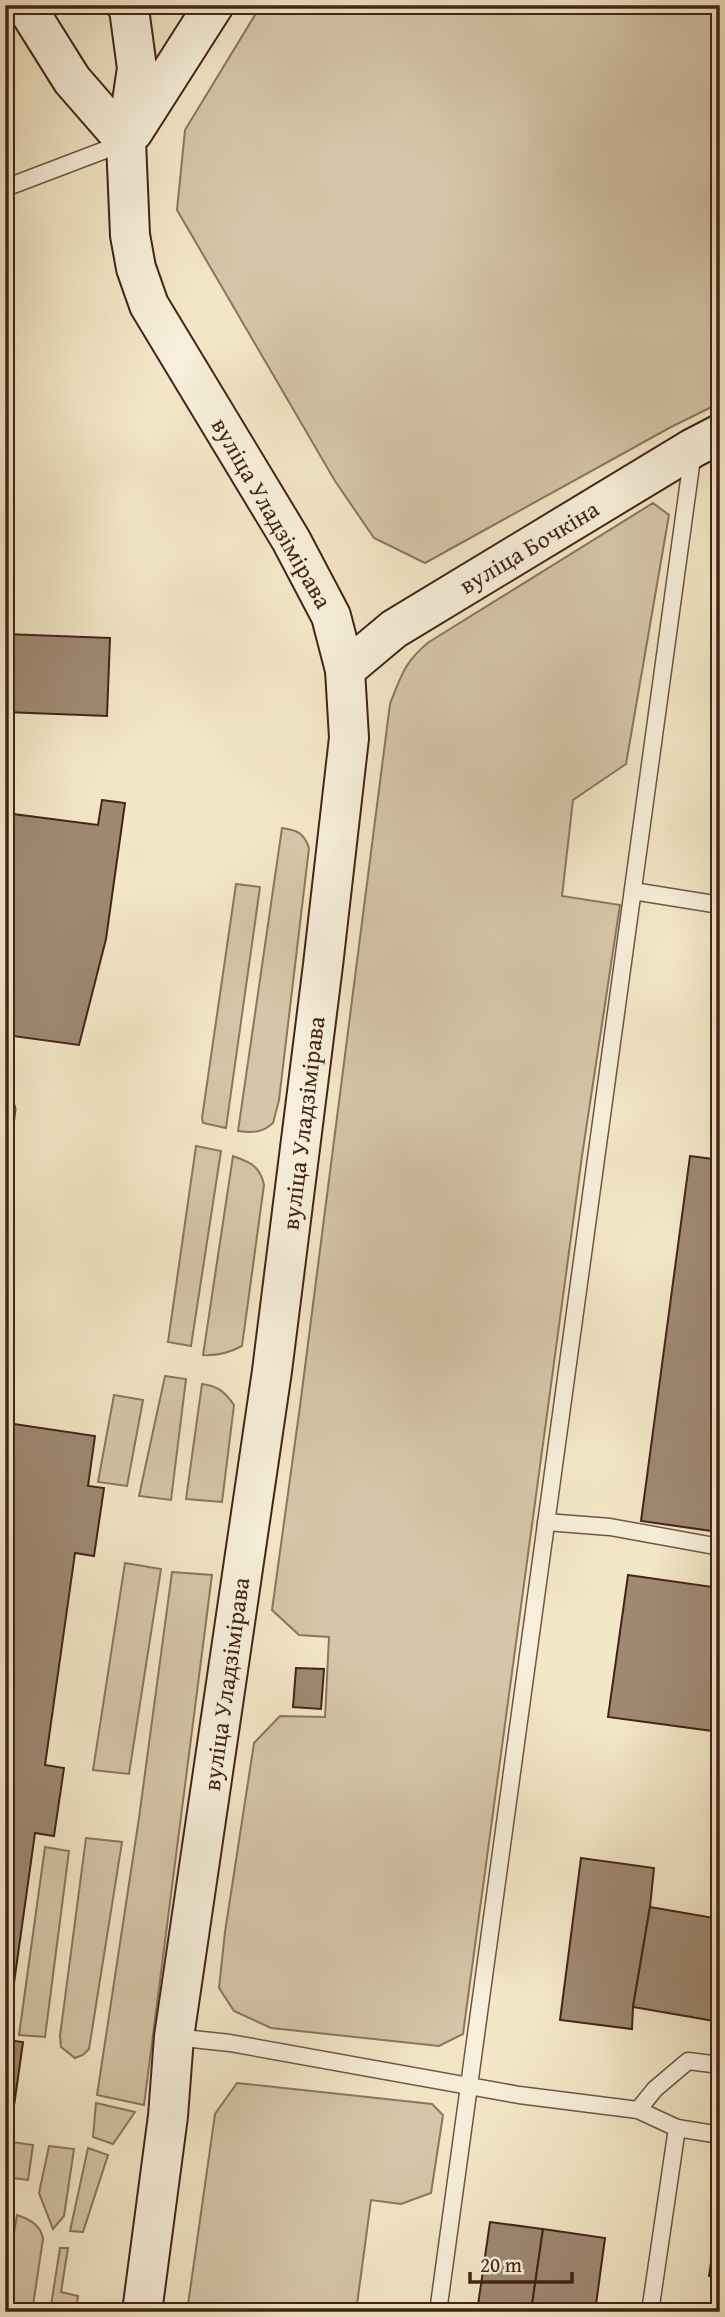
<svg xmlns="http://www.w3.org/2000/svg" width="725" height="2317" viewBox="0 0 725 2317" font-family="'Gentium Book Plus',serif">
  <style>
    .green { fill: #d5c6a9; stroke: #8c7561; stroke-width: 2 }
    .building { fill: #9f8973; stroke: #442419; stroke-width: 2 }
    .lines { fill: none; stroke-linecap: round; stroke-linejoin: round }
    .lane-casing { stroke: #705544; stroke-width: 19 }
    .secondary-casing { stroke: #442419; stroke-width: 42 }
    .lane { stroke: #f7efdb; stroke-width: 16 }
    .secondary { stroke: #f7efdb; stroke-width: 38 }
    .labels { text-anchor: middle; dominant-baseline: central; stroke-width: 5; stroke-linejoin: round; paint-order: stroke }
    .street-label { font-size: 24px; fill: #442419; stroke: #f7efdb }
  </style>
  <rect width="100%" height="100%" fill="#f3e7c7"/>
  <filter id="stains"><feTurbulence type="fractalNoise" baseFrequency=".00286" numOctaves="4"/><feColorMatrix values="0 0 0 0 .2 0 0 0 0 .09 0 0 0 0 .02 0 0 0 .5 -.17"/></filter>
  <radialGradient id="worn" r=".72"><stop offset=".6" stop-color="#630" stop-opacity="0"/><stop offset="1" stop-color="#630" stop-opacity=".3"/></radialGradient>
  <g class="green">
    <path d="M 261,5 L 720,5 L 720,403 L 671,427 L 425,563 L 374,538 L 335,481 L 177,210 L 185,130 Z"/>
    <path d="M 653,503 L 669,515 L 626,764 L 573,800 L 562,896 L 620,905 L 582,1156 L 463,2034 L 439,2046 L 271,2028 L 234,2011 L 219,1988 L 225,1932 L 254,1743 L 280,1716 L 325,1717 L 329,1637 L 299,1635 L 272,1610 L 300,1406 L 390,704 C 401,676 405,661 429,642 Z"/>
    <path d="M 282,828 C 297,830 304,833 309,848 L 279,1100 L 273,1123 C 262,1133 252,1133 238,1131 Z"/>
    <path d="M 236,884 L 260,887 L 226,1128 L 203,1123 L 202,1118 Z"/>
    <path d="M 196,1146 L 221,1151 L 191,1346 L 168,1342 Z"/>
    <path d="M 233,1156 C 249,1162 260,1165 264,1185 L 242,1346 C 229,1353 218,1356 203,1355 Z"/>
    <path d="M 165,1376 L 186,1379 L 171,1500 L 139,1496 Z"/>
    <path d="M 202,1384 C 218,1386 225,1392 234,1405 L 222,1502 L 186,1499 Z"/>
    <path d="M 114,1395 L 143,1400 L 127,1486 L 98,1482 Z"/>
    <path d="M 125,1563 L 161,1569 L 129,1774 L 93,1770 Z"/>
    <path d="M 172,1572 L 212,1575 L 144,2105 L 97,2095 L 139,1818 Z"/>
    <path d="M 86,1838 L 122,1842 L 89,2049 L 83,2055 L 75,2058 L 61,2047 L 60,2036 Z"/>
    <path d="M 45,1847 L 69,1851 L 45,2037 L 19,2035 Z"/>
    <path d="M 237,2083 L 432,2104 L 443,2115 L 431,2193 L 401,2204 L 371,2200 L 356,2312 L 187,2312 L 215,2114 Z"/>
    <path d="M 96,2103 L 135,2112 L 113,2144 L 93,2137 Z"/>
    <path d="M 5,2141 L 33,2145 L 28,2180 L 5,2177 Z"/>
    <path d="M 49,2146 L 74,2149 L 64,2216 L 53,2229 L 39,2193 Z"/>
    <path d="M 88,2148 L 108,2155 L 83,2232 L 70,2231 Z"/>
    <path d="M 17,2215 C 29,2219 41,2225 43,2239 L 32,2312 L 5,2312 L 5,2286 Z"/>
    <path d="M 60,2248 L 68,2248 L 61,2292 L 78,2296 L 76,2312 L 50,2312 Z"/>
  </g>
  <g class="building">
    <path d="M 5,634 L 110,638 L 107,716 L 5,712 Z"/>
    <path d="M 102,800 L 125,803 L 106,939 L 79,1045 L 5,1035 L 5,813 L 98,825 Z"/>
    <path d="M 690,1156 L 720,1160 L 720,1472 L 712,1531 L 641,1521 Z"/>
    <path d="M 14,1424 L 95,1436 L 88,1486 L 104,1488 L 94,1556 L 75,1553 L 45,1765 L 64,1768 L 54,1836 L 35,1833 L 6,2040 L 23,2042 L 13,2113 L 5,2112 L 5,1489 Z"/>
    <path d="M 628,1575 L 720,1588 L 720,1634 L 715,1676 L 720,1676 L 720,1732 L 608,1717 Z"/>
    <path d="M 720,1634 L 720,1676 L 715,1676 Z"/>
    <path d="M 296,1668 L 324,1669 L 321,1709 L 293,1707 Z"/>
    <path d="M 581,1858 L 654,1868 L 650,1907 L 633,2007 L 632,2029 L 560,2020 Z"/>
    <path d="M 650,1907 L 720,1919 L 720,2022 L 633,2007 Z"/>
    <path d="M 5,2198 L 10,2199 L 5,2232 Z"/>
    <path d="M 718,2216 L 720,2216 L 720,2278 L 709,2276 Z"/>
    <path d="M 490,2222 L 543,2229 L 531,2312 L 477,2312 Z"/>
    <path d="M 543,2229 L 605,2238 L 595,2312 L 531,2312 Z"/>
  </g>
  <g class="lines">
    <g class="lane-casing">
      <g id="lane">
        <path d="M 5,188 L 126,142"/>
        <path d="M 5,370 L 5,369"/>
        <path d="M 633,891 L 720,905"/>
        <path d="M 5,1109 L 7,1109 L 5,1124"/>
        <path d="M 546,1522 L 610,1527 L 720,1547"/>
        <path d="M 174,2037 L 230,2043 L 519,2095 L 638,2110 L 677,2128 L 720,2135"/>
        <path d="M 638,2110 L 655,2089 L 688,2061 L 720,2065"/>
        <path d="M 438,2312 L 693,451"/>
        <path d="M 650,2312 L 677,2128"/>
      </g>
    </g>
    <g class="secondary-casing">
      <g id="secondary">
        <path d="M 25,5 L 72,80 L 126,142"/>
        <path d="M 126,5 L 129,9 L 137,68 L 126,142 L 130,235 L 136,268 L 149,305 L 291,540 L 331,616 L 345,670 L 349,738 L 323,965 L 272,1371 L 174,2037 L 168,2116 L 142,2312"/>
        <path d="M 133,132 L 214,5"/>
        <path d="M 345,670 L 394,629 L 693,448 L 720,434"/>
      </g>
    </g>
    <use href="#lane" class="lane"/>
    <use href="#secondary" class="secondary"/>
  </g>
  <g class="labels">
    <g class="street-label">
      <text transform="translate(272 513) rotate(60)">вуліца Уладзімірава</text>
      <text transform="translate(529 547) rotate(-31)">вуліца Бочкіна</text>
      <text transform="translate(303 1123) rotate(-83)">вуліца Уладзімірава</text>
      <text transform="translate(226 1684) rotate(-82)">вуліца Уладзімірава</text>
    </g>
  </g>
  <rect width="725" height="2317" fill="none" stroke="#f3e7c7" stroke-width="28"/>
  <rect x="7" y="7" width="711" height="2303" fill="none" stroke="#442419" stroke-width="3.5"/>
  <rect x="14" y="14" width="697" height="2289" fill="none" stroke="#442419" stroke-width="2"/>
  <path d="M470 2272v10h102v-10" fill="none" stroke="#442419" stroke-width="3.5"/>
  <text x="480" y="2272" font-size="21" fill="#442419" stroke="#f7efdb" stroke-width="5" paint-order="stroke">20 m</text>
  <rect width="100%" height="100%" filter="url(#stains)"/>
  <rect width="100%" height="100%" fill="url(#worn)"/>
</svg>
